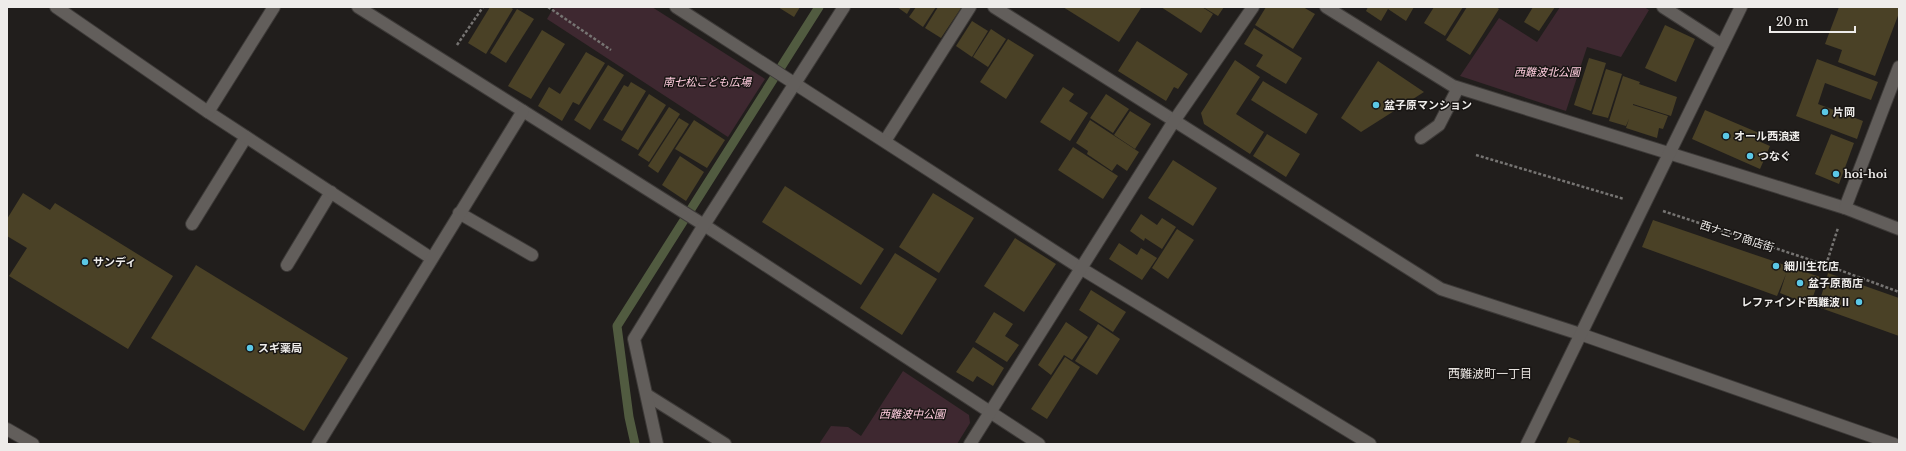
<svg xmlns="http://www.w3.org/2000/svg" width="1906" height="451" viewBox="0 0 1906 451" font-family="'Libre Baskerville','Noto Sans JP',serif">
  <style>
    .green { fill: #3e2830 }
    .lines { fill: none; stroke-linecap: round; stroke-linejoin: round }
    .stream { stroke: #515b40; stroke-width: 9 }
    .building { fill: #4a4126 }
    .service-casing { stroke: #3d3a38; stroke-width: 14 }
    .minor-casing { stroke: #3d3a38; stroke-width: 14 }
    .tertiary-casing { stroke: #3d3a38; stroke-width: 14 }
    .path { stroke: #767472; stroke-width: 2.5; stroke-dasharray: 3 2; stroke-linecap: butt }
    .service { stroke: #625e5b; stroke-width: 12 }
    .minor { stroke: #625e5b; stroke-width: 12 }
    .tertiary { stroke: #625e5b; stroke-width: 12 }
    .poi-dot { fill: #5bc8e6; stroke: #181513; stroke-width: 1.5 }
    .labels { text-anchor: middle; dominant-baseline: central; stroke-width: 3; stroke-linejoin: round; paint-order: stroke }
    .park-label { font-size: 11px; font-style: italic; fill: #ffcdde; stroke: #181513 }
    .poi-label { font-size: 11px; font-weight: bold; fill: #eeecea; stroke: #181513; text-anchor: start }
    .street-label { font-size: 11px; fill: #eeecea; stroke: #181513 }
    .neighbourhood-label { font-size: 12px; fill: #e7e3df; stroke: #181513 }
  </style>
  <rect width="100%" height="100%" fill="#211e1c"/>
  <g class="green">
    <path d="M 554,7 L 652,7 L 765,79 L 728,137 L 547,19 Z"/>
    <path d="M 1560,7 L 1644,7 L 1649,10 L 1621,57 L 1587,47 L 1566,111 L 1460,76 L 1499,18 L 1537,42 Z"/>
    <path d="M 903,371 L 969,415 L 970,423 L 957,444 L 819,444 L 831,426 L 848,427 L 861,436 Z"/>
  </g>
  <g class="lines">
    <path class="stream" d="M 635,444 L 629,417 L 617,326 L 819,7"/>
  </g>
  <g class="building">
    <path d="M 490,7 L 510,7 L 513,9 L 486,54 L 468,43 Z"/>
    <path d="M 778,7 L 800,7 L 794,17 Z"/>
    <path d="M 897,7 L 911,7 L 907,14 Z"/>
    <path d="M 916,7 L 936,7 L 923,27 L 909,17 Z"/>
    <path d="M 938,7 L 961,8 L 941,38 L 925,28 Z"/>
    <path d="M 1063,7 L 1139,7 L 1141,8 L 1119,42 Z"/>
    <path d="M 1161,7 L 1202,7 L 1213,14 L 1201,33 Z"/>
    <path d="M 1203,7 L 1224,7 L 1218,16 Z"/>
    <path d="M 1266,7 L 1303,7 L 1315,14 L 1293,49 L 1255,25 Z"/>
    <path d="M 1368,7 L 1414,7 L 1406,21 L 1388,9 L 1381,21 L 1366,11 Z"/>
    <path d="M 1434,7 L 1463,7 L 1445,36 L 1424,23 Z"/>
    <path d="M 1467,7 L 1496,7 L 1499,9 L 1470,55 L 1446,40 Z"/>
    <path d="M 1533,7 L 1555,7 L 1539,31 L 1524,22 Z"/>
    <path d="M 1839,7 L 1899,7 L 1899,13 L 1875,76 L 1838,62 L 1842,50 L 1825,44 Z"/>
    <path d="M 517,9 L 534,19 L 506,63 L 490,53 Z"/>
    <path d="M 972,21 L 988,31 L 972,57 L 956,46 Z"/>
    <path d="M 1665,25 L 1695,39 L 1676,82 L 1645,68 Z"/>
    <path d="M 1254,28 L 1302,58 L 1286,84 L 1256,66 L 1263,55 L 1244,44 Z"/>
    <path d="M 991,29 L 1006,39 L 988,67 L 973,57 Z"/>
    <path d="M 542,30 L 565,44 L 531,99 L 508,86 Z"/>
    <path d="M 1008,39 L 1034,55 L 1006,99 L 980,82 Z"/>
    <path d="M 1137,41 L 1188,74 L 1178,89 L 1174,87 L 1166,101 L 1118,71 Z"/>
    <path d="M 586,52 L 605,63 L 579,105 L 573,102 L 562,121 L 538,106 L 549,87 L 560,94 Z"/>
    <path d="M 1589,58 L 1606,63 L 1591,111 L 1574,105 Z"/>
    <path d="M 1817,59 L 1878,82 L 1871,100 L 1825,83 L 1818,104 L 1863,121 L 1857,139 L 1796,116 Z"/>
    <path d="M 1235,60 L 1260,77 L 1236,114 L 1264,132 L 1250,154 L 1204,124 L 1201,113 Z"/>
    <path d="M 1378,61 L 1424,92 L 1361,132 L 1341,118 Z"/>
    <path d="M 608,65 L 624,75 L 590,130 L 574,120 Z"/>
    <path d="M 1606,69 L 1622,74 L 1608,118 L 1592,114 Z"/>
    <path d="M 1623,76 L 1640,82 L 1639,84 L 1677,97 L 1671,116 L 1633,104 L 1633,105 L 1668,116 L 1663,129 L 1659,128 L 1657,138 L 1626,128 L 1629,119 L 1626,126 L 1609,121 Z"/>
    <path d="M 1263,81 L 1318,114 L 1306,134 L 1251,100 Z"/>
    <path d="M 631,82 L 646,91 L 622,131 L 603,120 L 624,85 L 628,87 Z"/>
    <path d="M 1063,87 L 1074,94 L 1069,101 L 1088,113 L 1070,141 L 1040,122 Z"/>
    <path d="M 649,94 L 666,105 L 638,150 L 621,140 Z"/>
    <path d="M 1106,94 L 1129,109 L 1113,133 L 1090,118 Z"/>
    <path d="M 669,107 L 680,114 L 649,162 L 638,155 Z"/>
    <path d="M 1705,110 L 1759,133 L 1756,140 L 1770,146 L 1760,169 L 1692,139 Z"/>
    <path d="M 1130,111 L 1151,124 L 1135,149 L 1114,135 Z"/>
    <path d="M 679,118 L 689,124 L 658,173 L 648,166 Z"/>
    <path d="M 694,120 L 725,140 L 707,168 L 675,149 Z"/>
    <path d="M 1090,120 L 1139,152 L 1127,171 L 1117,164 L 1112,171 L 1087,154 L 1088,151 L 1076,143 Z"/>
    <path d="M 1267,134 L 1300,154 L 1286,177 L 1253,156 Z"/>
    <path d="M 1831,134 L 1854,143 L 1839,184 L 1815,174 Z"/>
    <path d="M 1073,147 L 1118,176 L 1103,199 L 1058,170 Z"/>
    <path d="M 680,156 L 704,172 L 686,201 L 662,185 Z"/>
    <path d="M 1173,160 L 1217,188 L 1193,226 L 1148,198 Z"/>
    <path d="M 785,186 L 884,249 L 861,285 L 762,222 Z"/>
    <path d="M 23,193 L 50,210 L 55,203 L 173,276 L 128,349 L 9,276 L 27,248 L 7,236 L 7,219 Z"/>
    <path d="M 933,193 L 974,218 L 939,273 L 899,247 Z"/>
    <path d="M 1141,214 L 1157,225 L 1162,218 L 1176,227 L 1162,249 L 1145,238 L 1144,241 L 1130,231 Z"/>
    <path d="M 1653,220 L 1820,277 L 1810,305 L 1780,293 L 1786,274 L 1777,296 L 1642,247 Z"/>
    <path d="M 1177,229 L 1194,240 L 1168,279 L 1152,268 Z"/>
    <path d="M 1015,238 L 1056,264 L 1024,312 L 984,286 Z"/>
    <path d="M 1119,243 L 1137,255 L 1141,248 L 1157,258 L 1142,280 L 1109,259 Z"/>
    <path d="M 895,253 L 937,279 L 902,335 L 860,308 Z"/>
    <path d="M 196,265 L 348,358 L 304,431 L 151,338 Z"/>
    <path d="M 1828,273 L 1899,298 L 1899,336 L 1818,307 Z"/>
    <path d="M 1091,290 L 1126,312 L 1113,332 L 1079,310 Z"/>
    <path d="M 994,312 L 1013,324 L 1005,336 L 1019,345 L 1007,362 L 975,342 Z"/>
    <path d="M 1066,322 L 1088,337 L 1072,360 L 1064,355 L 1051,375 L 1038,365 Z"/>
    <path d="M 1098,324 L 1120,339 L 1097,375 L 1075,361 Z"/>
    <path d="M 973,347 L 1004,368 L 993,386 L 977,376 L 973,382 L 956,372 Z"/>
    <path d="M 1065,357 L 1080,367 L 1047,419 L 1031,409 Z"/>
    <path d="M 1569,437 L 1580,441 L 1579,444 L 1566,444 Z"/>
  </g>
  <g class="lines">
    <g class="service-casing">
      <g id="service">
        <path d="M 885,141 L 970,7"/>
        <path d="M 459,213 L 532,255"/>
        <path d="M 192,224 L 246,137"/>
        <path d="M 287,265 L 331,192"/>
      </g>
    </g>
    <g class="minor-casing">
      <g id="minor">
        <path d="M 56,7 L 208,112 L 431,258"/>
        <path d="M 358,7 L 704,225 L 1039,444"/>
        <path d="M 676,7 L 1082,269 L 1370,444"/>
        <path d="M 994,7 L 1441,289 L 1580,334 L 1894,444"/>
        <path d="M 1326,7 L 1453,86 L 1845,208 L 1899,229"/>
        <path d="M 1663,7 L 1722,45"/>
        <path d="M 208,112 L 274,7"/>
        <path d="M 1421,138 L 1439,125 L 1458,88"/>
        <path d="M 1845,208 L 1899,67"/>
        <path d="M 647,395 L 725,444"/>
        <path d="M 318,444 L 523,111"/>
        <path d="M 657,444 L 634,339 L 704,225 L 844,7"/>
        <path d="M 970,444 L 1174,121 L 1253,7"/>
        <path d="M 1527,444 L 1741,7"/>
      </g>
    </g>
    <g class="tertiary-casing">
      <path id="tertiary" d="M 7,429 L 33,444"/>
    </g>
    <g class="path">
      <path d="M 548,7 L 611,50"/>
      <path d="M 457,45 L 483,7"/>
      <path d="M 1476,155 L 1624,199"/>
      <path d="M 1663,211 L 1826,265 L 1899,292"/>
      <path d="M 1826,265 L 1838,228"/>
    </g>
    <use href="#service" class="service"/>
    <use href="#minor" class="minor"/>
    <use href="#tertiary" class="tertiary"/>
  </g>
  <g class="poi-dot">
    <circle cx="1376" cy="105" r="4"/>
    <circle cx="1825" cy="112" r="4"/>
    <circle cx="1726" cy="136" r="4"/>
    <circle cx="1750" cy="156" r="4"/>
    <circle cx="1836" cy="174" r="4"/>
    <circle cx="85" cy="262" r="4"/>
    <circle cx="1776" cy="266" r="4"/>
    <circle cx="1800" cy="283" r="4"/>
    <circle cx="1859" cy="302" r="4"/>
    <circle cx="250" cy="348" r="4"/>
  </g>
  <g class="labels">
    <g class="park-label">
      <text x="1547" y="72">西難波北公園</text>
      <text x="707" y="82">南七松こども広場</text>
      <text x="912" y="414">西難波中公園</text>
    </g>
    <g class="poi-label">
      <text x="1384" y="105">盆子原マンション</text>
      <text x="1833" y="112">片岡</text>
      <text x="1734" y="136">オール西浪速</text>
      <text x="1758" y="156">つなぐ</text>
      <text x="1844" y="174">hoi-hoi</text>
      <text x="93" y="262">サンディ</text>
      <text x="1784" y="266">細川生花店</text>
      <text x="1808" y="283">盆子原商店</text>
      <text x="1851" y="302" text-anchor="end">レファインド西難波Ⅱ</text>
      <text x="258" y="348">スギ薬局</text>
    </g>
    <g class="street-label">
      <text transform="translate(1737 236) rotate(18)">西ナニワ商店街</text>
    </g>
    <g class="neighbourhood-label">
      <text x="1490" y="373">西難波町一丁目</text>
    </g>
  </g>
  <rect width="1906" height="451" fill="none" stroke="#eeecea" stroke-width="16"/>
  <path d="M1770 26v6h85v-6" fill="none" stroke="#eeecea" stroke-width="2"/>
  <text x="1776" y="26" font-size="12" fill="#eeecea" stroke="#181513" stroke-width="3" paint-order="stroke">20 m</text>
</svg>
